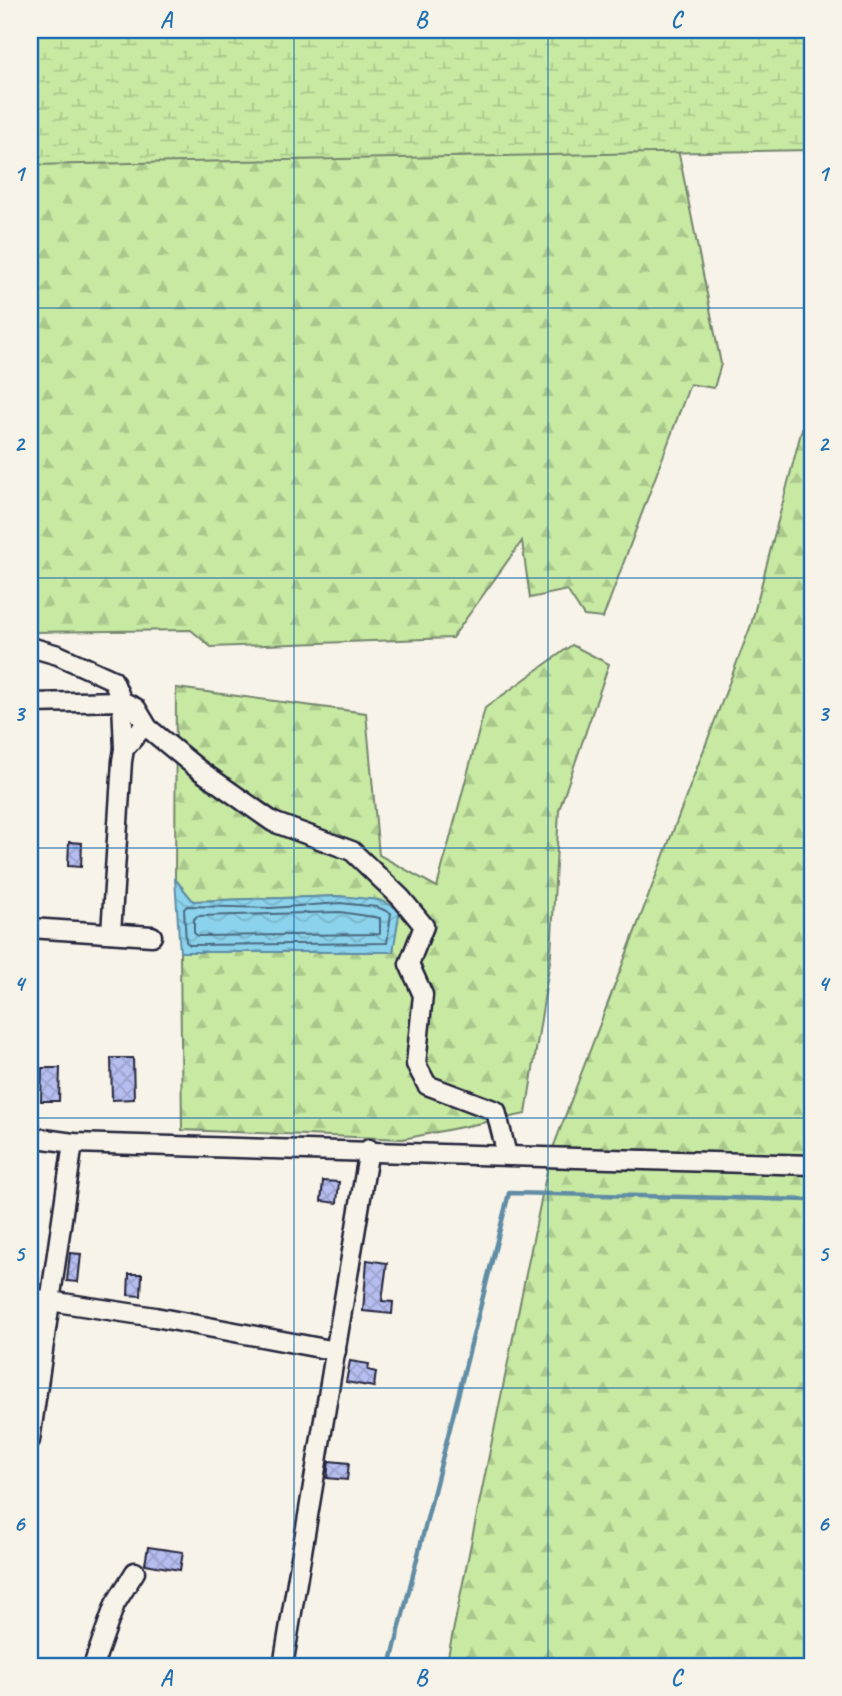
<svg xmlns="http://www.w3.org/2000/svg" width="842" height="1696" viewBox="0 0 842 1696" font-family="Caveat,sans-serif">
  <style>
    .forest { fill: url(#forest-firs); stroke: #74866e; stroke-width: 2 }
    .wetland { fill: url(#wetland-marsh); stroke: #74866e; stroke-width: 2 }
    .water { fill: url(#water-waves); stroke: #618ca5; stroke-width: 2 }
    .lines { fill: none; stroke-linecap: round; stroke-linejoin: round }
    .shore { stroke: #4c6982; stroke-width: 2 }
    .stream { stroke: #618ca5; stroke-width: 4.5 }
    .building { fill: url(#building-cross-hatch); stroke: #22223b; stroke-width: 2 }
    .minor-casing { stroke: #22223b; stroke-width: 23 }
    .minor { stroke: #f7f3e8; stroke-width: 18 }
    .grid { fill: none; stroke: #1f6fb2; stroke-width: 2; stroke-opacity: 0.55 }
    .neatline { fill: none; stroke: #1f6fb2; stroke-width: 2.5 }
    .grid-label { font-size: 23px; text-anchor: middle; font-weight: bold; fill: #1f6fb2 }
  </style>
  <defs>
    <pattern id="forest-firs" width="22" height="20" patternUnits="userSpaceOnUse" patternTransform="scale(1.75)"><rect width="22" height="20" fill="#c7e9a2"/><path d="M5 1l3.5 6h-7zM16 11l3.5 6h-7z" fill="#abc88c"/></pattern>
    <pattern id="wetland-marsh" width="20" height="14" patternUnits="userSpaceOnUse" patternTransform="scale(1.75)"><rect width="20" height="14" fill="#c7e9a2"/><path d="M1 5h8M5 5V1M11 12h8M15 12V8" fill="none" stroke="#abc88c"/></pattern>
    <pattern id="water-waves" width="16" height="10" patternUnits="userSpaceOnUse" patternTransform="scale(1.75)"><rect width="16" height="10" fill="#8bd3ec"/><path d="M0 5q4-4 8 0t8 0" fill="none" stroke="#78b5cb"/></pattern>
    <pattern id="building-cross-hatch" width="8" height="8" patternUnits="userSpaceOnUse" patternTransform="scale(1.75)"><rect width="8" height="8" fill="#b6beef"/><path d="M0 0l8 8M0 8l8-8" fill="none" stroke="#9ca3ce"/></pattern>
  </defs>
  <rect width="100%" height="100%" fill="#f7f3e8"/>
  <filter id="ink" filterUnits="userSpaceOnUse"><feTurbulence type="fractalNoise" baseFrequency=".0143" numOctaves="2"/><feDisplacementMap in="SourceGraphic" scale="14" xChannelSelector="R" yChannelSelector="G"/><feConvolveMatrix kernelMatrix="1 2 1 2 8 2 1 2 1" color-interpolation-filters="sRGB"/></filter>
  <g filter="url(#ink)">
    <g class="forest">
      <path d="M 675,134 L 721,364 L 714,388 L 690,384 L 603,618 L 584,616 L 567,590 L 530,598 L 522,541 L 452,638 L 211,647 L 191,630 L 30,632 L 30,143 Z"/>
      <path d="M 812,390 L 812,1666 L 446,1666 L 550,1156 L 751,625 Z"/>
      <path d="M 572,645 L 609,664 L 559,810 L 551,955 L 526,1114 L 403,1139 L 182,1130 L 180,952 L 393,952 L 340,896 L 193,901 L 175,879 L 176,688 L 366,713 L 379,855 L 437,887 L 485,708 Z"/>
    </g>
    <path class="wetland" d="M 30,30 L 812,30 L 812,150 L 30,165 Z"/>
    <path class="water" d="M 175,879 L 193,901 L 340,896 L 379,900 L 400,909 L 393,952 L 180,952 Z"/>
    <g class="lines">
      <g class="shore">
        <path d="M 340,903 L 377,907 L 391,913 L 387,943 L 190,945 L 186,942 L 184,909 L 187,906 L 271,908 Z"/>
        <path d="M 340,912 L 380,918 L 380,934 L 198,936 L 194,933 L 194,919 L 197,916 Z"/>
      </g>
      <path class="stream" d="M 390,1666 L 509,1193 L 812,1200"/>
    </g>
    <g class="building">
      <path d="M 69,842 L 82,843 L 81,867 L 68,866 Z"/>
      <path d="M 111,1058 L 133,1058 L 134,1099 L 112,1100 Z"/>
      <path d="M 42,1068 L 60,1068 L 59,1101 L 41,1101 Z"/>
      <path d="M 323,1181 L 339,1182 L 337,1203 L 321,1201 Z"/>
      <path d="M 70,1253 L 81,1254 L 78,1282 L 67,1281 Z"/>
      <path d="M 367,1260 L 387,1263 L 382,1301 L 393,1302 L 392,1314 L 363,1311 Z"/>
      <path d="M 129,1274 L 142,1274 L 141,1296 L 128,1295 Z"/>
      <path d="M 350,1361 L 369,1364 L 368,1370 L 376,1372 L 374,1387 L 346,1382 Z"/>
      <path d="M 329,1461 L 349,1463 L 347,1480 L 327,1478 Z"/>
      <path d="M 148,1547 L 183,1552 L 180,1570 L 145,1564 Z"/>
    </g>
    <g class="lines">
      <g class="minor-casing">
        <g id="minor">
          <path d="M 30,647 L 58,655 L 113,680 L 122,701 L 136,708 L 148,728 L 198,769 L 273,822 L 352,851 L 401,898 L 424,926 L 409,964 L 423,995 L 416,1064 L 427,1085 L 496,1111 L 507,1155"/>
          <path d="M 32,703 L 122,701 L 124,749"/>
          <path d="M 30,928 L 152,936"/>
          <path d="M 111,933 L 122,761 L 124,749 L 145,725"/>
          <path d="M 30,1137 L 73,1143 L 812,1165"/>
          <path d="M 30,1298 L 155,1317 L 336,1351"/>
          <path d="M 30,1440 L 73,1143"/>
          <path d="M 93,1666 L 115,1604 L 135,1572"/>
          <path d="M 283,1666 L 369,1149"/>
        </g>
      </g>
      <use href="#minor" class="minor"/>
    </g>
  </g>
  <path class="grid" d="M 294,30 L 294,1666M 548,30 L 548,1666M 30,308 L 812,308M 30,578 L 812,578M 30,848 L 812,848M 30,1118 L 812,1118M 30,1388 L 812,1388"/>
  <rect width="842" height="1696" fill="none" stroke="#f7f3e8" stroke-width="77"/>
  <rect x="38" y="38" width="766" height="1620" class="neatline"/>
  <g class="grid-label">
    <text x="166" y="27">A</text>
    <text x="421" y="27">B</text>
    <text x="676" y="27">C</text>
    <text x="19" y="181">1</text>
    <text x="823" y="181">1</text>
    <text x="19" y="451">2</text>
    <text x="823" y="451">2</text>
    <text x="19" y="721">3</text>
    <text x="823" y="721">3</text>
    <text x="19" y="991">4</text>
    <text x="823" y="991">4</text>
    <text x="19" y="1261">5</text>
    <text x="823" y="1261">5</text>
    <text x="19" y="1531">6</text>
    <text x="823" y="1531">6</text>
    <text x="166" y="1685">A</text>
    <text x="421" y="1685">B</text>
    <text x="676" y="1685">C</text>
  </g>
</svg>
